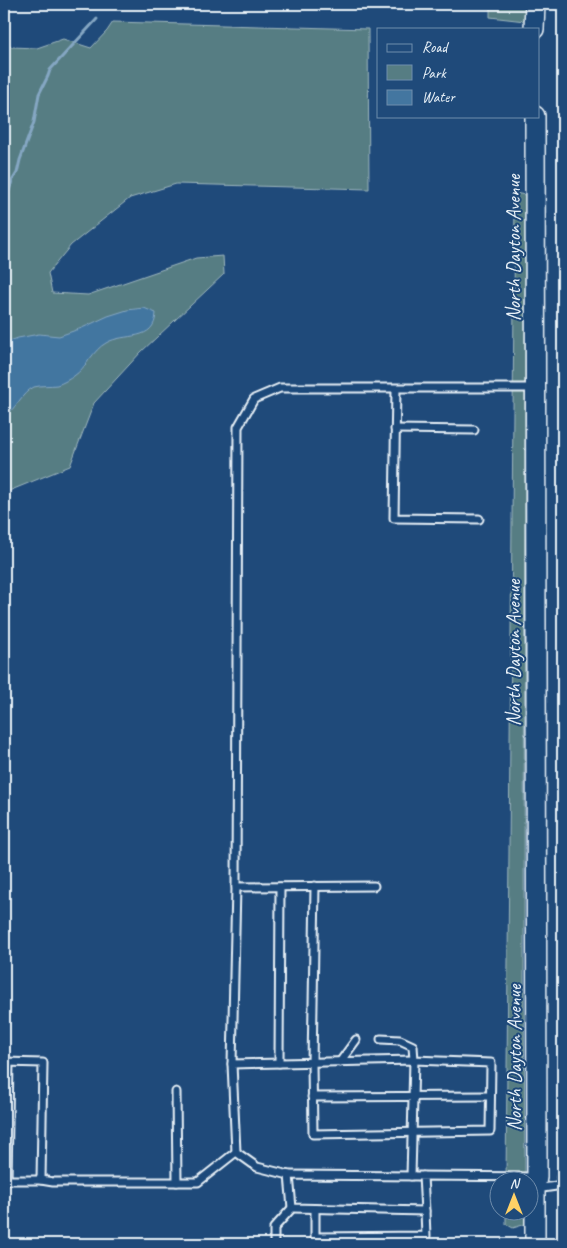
<svg xmlns="http://www.w3.org/2000/svg" width="567" height="1248" viewBox="0 0 567 1248" font-family="Caveat,sans-serif">
  <style>
    .green { fill: #567d83; stroke: #9fb7be }
    .water { fill: #4376a0; stroke: #85a7c3 }
    .lines { fill: none; stroke-linecap: round; stroke-linejoin: round }
    .stream { stroke: #85a7c3; stroke-width: 3 }
    .service-casing { stroke: #e8f1f8; stroke-width: 11 }
    .secondary-casing { stroke: #e8f1f8; stroke-width: 22 }
    .service { stroke: #1f4a7a; stroke-width: 7 }
    .secondary { stroke: #1f4a7a; stroke-width: 19 }
    .labels { text-anchor: middle; dominant-baseline: central; stroke-width: 4; stroke-linejoin: round; paint-order: stroke }
    .street-label { font-size: 20px; fill: #e8f1f8; stroke: #1f4a7a }
  </style>
  <rect width="100%" height="100%" fill="#1f4a7a"/>
  <filter id="ink" filterUnits="userSpaceOnUse"><feTurbulence type="fractalNoise" baseFrequency=".02" numOctaves="2"/><feDisplacementMap in="SourceGraphic" scale="10" xChannelSelector="R" yChannelSelector="G"/><feConvolveMatrix kernelMatrix="1 2 1 2 8 2 1 2 1" color-interpolation-filters="sRGB"/></filter>
  <g filter="url(#ink)">
    <g class="green">
      <path d="M 490,4 L 525,4 L 525,21 L 490,17 Z"/>
      <path d="M 113,22 L 368,29 L 369,189 L 176,184 L 130,198 L 71,245 L 48,273 L 52,293 L 88,295 L 196,258 L 223,256 L 224,274 L 141,352 L 94,403 L 70,466 L 4,493 L 4,41 L 11,47 L 37,48 L 63,39 L 91,48 L 107,31 Z"/>
      <path d="M 515,193 L 525,195 L 524,987 L 525,1180 L 506,1180 Z"/>
      <path d="M 506,1211 L 526,1211 L 526,1224 L 513,1228 L 506,1224 Z"/>
    </g>
    <path class="water" d="M 144,308 L 156,313 C 155,343 124,332 106,343 C 93,350 86,368 74,376 C 70,379 63,383 57,385 C 50,386 41,385 34,387 C 21,393 16,410 4,416 L 4,343 L 18,338 L 39,334 L 59,336 L 82,328 L 108,316 L 127,310 Z"/>
    <g class="lines">
      <g class="stream">
        <path d="M 110,5 L 111,4"/>
        <path d="M 4,200 L 8,194 L 12,181 L 17,173 L 20,160 L 34,122 L 39,94 L 48,76 L 50,70 L 97,19"/>
      </g>
      <g class="service-casing">
        <g id="service">
          <path d="M 396,389 L 394,518 L 479,519"/>
          <path d="M 395,429 L 474,430"/>
          <path d="M 315,886 L 312,1063 L 313,1134 L 490,1131 L 491,1063 L 414,1060 L 413,1046 L 400,1040 L 381,1039"/>
          <path d="M 236,887 L 374,886"/>
          <path d="M 4,1062 L 43,1063 L 41,1180"/>
          <path d="M 340,1062 L 356,1040"/>
          <path d="M 279,1063 L 280,887"/>
          <path d="M 232,1064 L 236,1152 L 257,1167 L 289,1175"/>
          <path d="M 176,1092 L 177,1182"/>
          <path d="M 312,1097 L 490,1096"/>
          <path d="M 411,1176 L 414,1060 L 232,1064 L 236,887 L 238,427 L 254,399 L 280,388 L 534,388"/>
          <path d="M 423,1176 L 425,1211 L 292,1208 L 289,1175 L 537,1177"/>
          <path d="M 4,1180 L 41,1180 L 53,1182 L 198,1182 L 236,1152"/>
          <path d="M 7,1180 L 9,1062"/>
          <path d="M 562,1186 L 561,1177 L 563,1175"/>
          <path d="M 536,1189 L 563,1185"/>
          <path d="M 315,1209 L 315,1237 L 426,1236 L 425,1211"/>
          <path d="M 274,1244 L 274,1228 L 292,1208"/>
        </g>
      </g>
      <g class="secondary-casing">
        <g id="secondary">
          <path d="M 534,29 L 535,4"/>
          <path d="M 535,116 L 537,1177 L 535,1189 L 535,1244"/>
        </g>
      </g>
      <use href="#service" class="service"/>
      <use href="#secondary" class="secondary"/>
    </g>
  </g>
  <g class="labels">
    <g class="street-label">
      <text transform="translate(513 248) rotate(-90)">North Dayton Avenue</text>
      <text transform="translate(513 653) rotate(-90)">North Dayton Avenue</text>
      <text transform="translate(514 1058) rotate(-90)">North Dayton Avenue</text>
    </g>
  </g>
  <rect width="567" height="1248" fill="none" stroke="#1f4a7a" stroke-width="20"/>
  <rect x="10" y="10" width="547" height="1228" fill="none" stroke="#e8f1f8" stroke-width="2" filter="url(#ink)"/>
  <rect x="377" y="28" width="162" height="90" fill="#1f4a7a" stroke="#6f8dac"/>
  <rect x="387" y="44" width="25" height="8" fill="#1f4a7a" stroke="#6f8dac"/>
  <text x="422" y="52" font-size="15" fill="#e8f1f8">Road</text>
  <rect x="387" y="65" width="25" height="15" fill="#567d83" stroke="#6f8dac"/>
  <text x="422" y="78" font-size="15" fill="#e8f1f8">Park</text>
  <rect x="387" y="90" width="25" height="15" fill="#4376a0" stroke="#6f8dac"/>
  <text x="422" y="102" font-size="15" fill="#e8f1f8">Water</text>
  <g transform="translate(514 1196)"><circle r="24" fill="#1f4a7a" stroke="#6f8dac"/>
  <path d="M0-4L9 19L0 12L-9 19Z" fill="#ffd166"/>
  <text y="-8" font-size="14" font-weight="bold" text-anchor="middle" fill="#e8f1f8">N</text>
  </g>
</svg>
